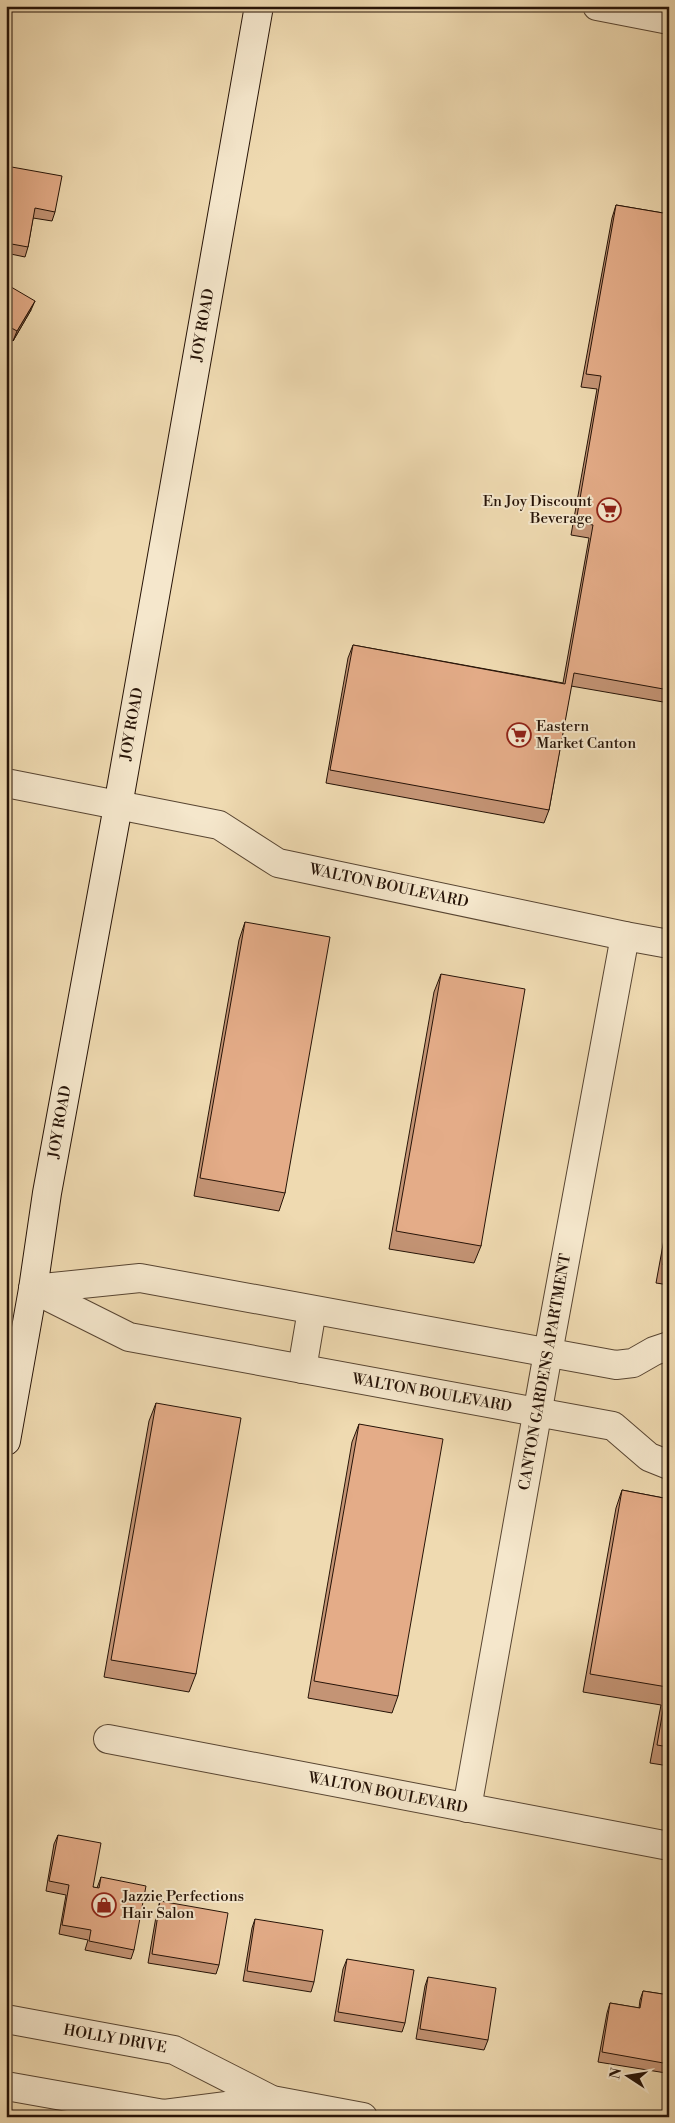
<svg xmlns="http://www.w3.org/2000/svg" width="675" height="2123" viewBox="0 0 675 2123" font-family="'Libre Bodoni',serif">
  <style>
    .lines { fill: none; stroke-linecap: round; stroke-linejoin: round }
    .street-casing { stroke: #584532; stroke-width: 30 }
    .secondary-casing { stroke: #261307; stroke-width: 30 }
    .street { stroke: #f5e7cc; stroke-width: 28 }
    .secondary { stroke: #f5e7cc; stroke-width: 28 }
    .wall { fill: #c49475; stroke: #261307 }
    .shaded-wall { fill: #a0785f; stroke: #261307 }
    .building { fill: #e4ac88; stroke: #261307 }
    .labels { text-anchor: middle; dominant-baseline: central; stroke-width: 4; stroke-linejoin: round; paint-order: stroke }
    .street-label { font-size: 15px; fill: #261307; stroke: #f5e7cc }
    .poi-label { font-size: 15px; fill: #261307; stroke: #f5e7cc; text-anchor: start }
  </style>
  <rect width="100%" height="100%" fill="#efdab1"/>
  <filter id="stains"><feTurbulence type="fractalNoise" baseFrequency=".004" numOctaves="4"/><feColorMatrix values="0 0 0 0 .2 0 0 0 0 .09 0 0 0 0 .02 0 0 0 .5 -.17"/></filter>
  <radialGradient id="worn" r=".72"><stop offset=".6" stop-color="#630" stop-opacity="0"/><stop offset="1" stop-color="#630" stop-opacity=".3"/></radialGradient>
  <g class="lines">
    <g class="street-casing">
      <g id="street">
        <path d="M 597,6 L 669,20"/>
        <path d="M 6,783 L 219,825 L 278,863 L 625,936 L 669,944"/>
        <path d="M 33,1289 L 129,1337 L 613,1426 L 649,1457 L 669,1465"/>
        <path d="M 33,1289 L 140,1278 L 616,1365 L 633,1363 L 654,1351 L 669,1346"/>
        <path d="M 302,1369 L 312,1310"/>
        <path d="M 108,1739 L 669,1846"/>
        <path d="M 467,1808 L 548,1353 L 625,936"/>
        <path d="M 6,2019 L 174,2050 L 272,2100 L 363,2117"/>
        <path d="M 6,2086 L 164,2114 L 272,2100"/>
      </g>
    </g>
    <g class="secondary-casing">
      <path id="secondary" d="M 6,1441 L 33,1289 L 47,1193 L 118,806 L 259,6"/>
    </g>
    <use href="#street" class="street"/>
    <use href="#secondary" class="secondary"/>
  </g>
  <g class="wall">
    <path d="M 6,166 L 55,212 L 52,221 L 33,218 L 28,247 L 25,257 L 6,253 Z"/>
    <path d="M 616,205 L 669,214 L 669,703 L 571,686 L 549,810 L 544,823 L 326,783 L 348,658 L 353,645 L 563,683 L 589,538 L 571,535 L 597,389 L 581,387 L 612,218 Z"/>
    <path d="M 6,284 L 31,310 L 13,341 L 6,337 Z"/>
    <path d="M 245,922 L 285,1193 L 279,1211 L 194,1196 L 239,940 Z"/>
    <path d="M 441,974 L 481,1246 L 474,1263 L 389,1249 L 434,992 Z"/>
    <path d="M 669,1212 L 669,1285 L 656,1283 Z"/>
    <path d="M 156,1403 L 196,1674 L 189,1692 L 104,1677 L 149,1421 Z"/>
    <path d="M 359,1424 L 398,1696 L 392,1713 L 308,1698 L 352,1442 Z"/>
    <path d="M 622,1490 L 669,1499 L 669,1766 L 650,1763 L 661,1705 L 583,1692 L 616,1508 Z"/>
    <path d="M 58,1835 L 93,1887 L 97,1888 L 101,1877 L 134,1950 L 131,1959 L 85,1950 L 88,1940 L 59,1934 L 66,1895 L 46,1891 L 54,1844 Z"/>
    <path d="M 160,1901 L 219,1965 L 216,1974 L 148,1963 L 157,1911 Z"/>
    <path d="M 255,1919 L 314,1982 L 311,1992 L 243,1981 L 252,1928 Z"/>
    <path d="M 347,1959 L 405,2023 L 402,2032 L 334,2021 L 343,1969 Z"/>
    <path d="M 428,1977 L 488,2040 L 484,2050 L 416,2039 L 425,1986 Z"/>
    <path d="M 643,1991 L 669,1995 L 669,2065 L 666,2073 L 598,2062 L 607,2013 L 610,2003 L 639,2008 L 640,2000 Z"/>
  </g>
  <path class="shaded-wall" d="M 35,301 L 31,310 L 13,341 L 17,331 Z"/>
  <g class="building">
    <path d="M 6,166 L 62,176 L 55,212 L 35,208 L 28,247 L 6,243 Z"/>
    <path d="M 616,205 L 669,214 L 669,690 L 574,673 L 549,810 L 330,770 L 353,645 L 565,684 L 593,525 L 576,522 L 601,376 L 586,374 Z"/>
    <path d="M 6,284 L 35,301 L 17,331 L 6,325 Z"/>
    <path d="M 245,922 L 330,937 L 285,1193 L 200,1178 Z"/>
    <path d="M 441,974 L 525,989 L 481,1246 L 396,1231 Z"/>
    <path d="M 669,1230 L 669,1266 L 663,1265 Z"/>
    <path d="M 156,1403 L 241,1418 L 196,1674 L 111,1660 Z"/>
    <path d="M 359,1424 L 443,1439 L 398,1696 L 314,1681 Z"/>
    <path d="M 622,1490 L 669,1499 L 669,1747 L 657,1745 L 667,1687 L 590,1674 Z"/>
    <path d="M 58,1835 L 101,1843 L 93,1887 L 99,1888 L 101,1877 L 146,1886 L 134,1950 L 89,1941 L 91,1930 L 62,1925 L 69,1885 L 49,1881 Z"/>
    <path d="M 160,1901 L 228,1913 L 219,1965 L 152,1954 Z"/>
    <path d="M 255,1919 L 323,1930 L 314,1982 L 247,1971 Z"/>
    <path d="M 347,1959 L 414,1970 L 405,2023 L 338,2012 Z"/>
    <path d="M 428,1977 L 496,1988 L 488,2040 L 420,2029 Z"/>
    <path d="M 643,1991 L 669,1995 L 669,2064 L 602,2052 L 610,2003 L 640,2008 Z"/>
  </g>
  <defs>
    <g id="supermarket-ring" transform="scale(1.25)"><circle r="9.5" fill="#f5e7cc" stroke="#8f2418" stroke-width="1.5"/><path d="M-6-5.5h2.5l.6 2H6L4.5 2H-2.5L-4.4-4H-6ZM-1.5 3.2a1.3 1.3 0 1 0 .1 0ZM3 3.2a1.3 1.3 0 1 0 .1 0Z" fill="#8f2418"/></g>
    <g id="shop-ring" transform="scale(1.25)"><circle r="9.5" fill="#f5e7cc" stroke="#8f2418" stroke-width="1.5"/><path d="M-5-2.5h2.3a2.7 3.5 0 0 1 5.4 0H5L5.5 6h-11ZM-1.5-2.5h3a1.5 2.3 0 0 0-3 0Z" fill="#8f2418"/></g>
  </defs>
  <g fill-rule="evenodd">
    <use href="#supermarket-ring" x="609" y="510"/>
    <use href="#supermarket-ring" x="519" y="735"/>
    <use href="#shop-ring" x="104" y="1905"/>
  </g>
  <g class="labels">
    <g class="street-label">
      <text transform="translate(203 325) rotate(-80)">JOY ROAD</text>
      <text transform="translate(132 724) rotate(-80)">JOY ROAD</text>
      <text transform="translate(389 886) rotate(12)">WALTON BOULEVARD</text>
      <text transform="translate(60 1122) rotate(-80)">JOY ROAD</text>
      <text transform="translate(545 1372) rotate(-80)">CANTON GARDENS APARTMENT</text>
      <text transform="translate(432 1393) rotate(10)">WALTON BOULEVARD</text>
      <text transform="translate(388 1793) rotate(11)">WALTON BOULEVARD</text>
      <text transform="translate(115 2039) rotate(10)">HOLLY DRIVE</text>
    </g>
    <g class="poi-label">
      <text x="592" y="501" text-anchor="end">En Joy Discount<tspan x="592" dy="17">Beverage</tspan></text>
      <text x="536" y="726">Eastern<tspan x="536" dy="17">Market Canton</tspan></text>
      <text x="122" y="1896">Jazzie Perfections<tspan x="122" dy="17">Hair Salon</tspan></text>
    </g>
  </g>
  <rect width="675" height="2123" fill="none" stroke="#efdab1" stroke-width="25"/>
  <rect x="8" y="8" width="660" height="2108" fill="none" stroke="#261307" stroke-width="2.5"/>
  <rect x="12" y="12" width="650" height="2098" fill="none" stroke="#261307"/>
  <g transform="translate(628 2076) rotate(282)" stroke="#f5e7cc" stroke-width="4" paint-order="stroke">
  <path d="M0-4L9 19L0 12L-9 19Z" fill="#261307"/>
  <text y="-8" font-size="14" font-weight="bold" text-anchor="middle" fill="#261307">N</text>
  </g>
  <rect width="100%" height="100%" filter="url(#stains)"/>
  <rect width="100%" height="100%" fill="url(#worn)"/>
</svg>
